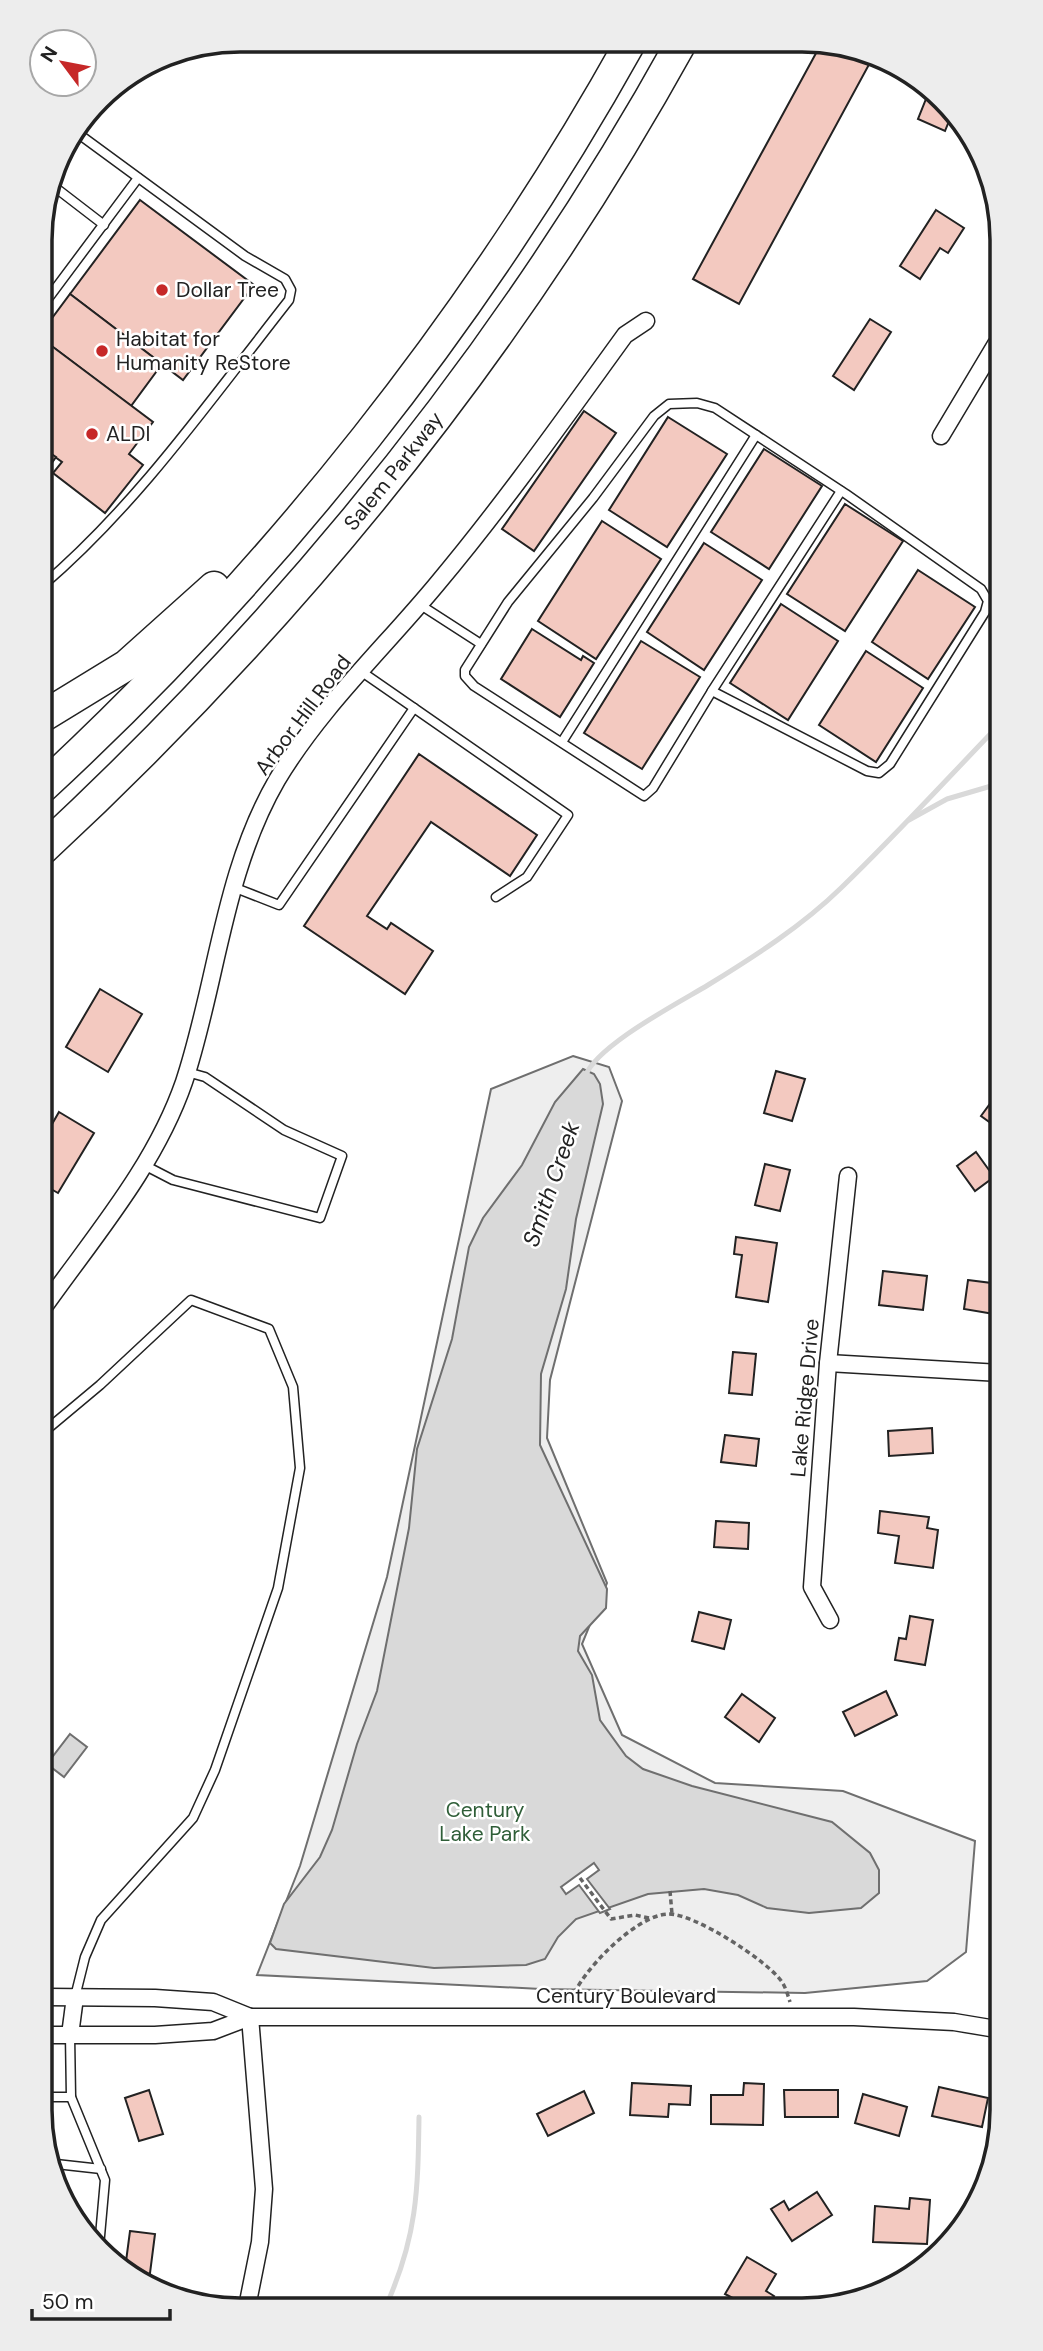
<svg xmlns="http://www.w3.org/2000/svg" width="1043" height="2351" viewBox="0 0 1043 2351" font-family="'DM Sans',sans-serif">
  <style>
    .green { fill: #eee; stroke: #6f6f6f; stroke-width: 2 }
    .water { fill: #d9d9d9; stroke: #6f6f6f; stroke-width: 2 }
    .pier { fill: #fff; stroke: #6f6f6f; stroke-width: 2 }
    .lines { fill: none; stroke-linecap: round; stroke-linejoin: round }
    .stream { stroke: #d9d9d9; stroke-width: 5 }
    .building { fill: #f3c9c0; stroke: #222; stroke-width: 2 }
    .lane-casing { stroke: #222; stroke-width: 11 }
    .street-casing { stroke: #222; stroke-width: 19 }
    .highway-casing { stroke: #222; stroke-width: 33 }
    .path { stroke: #646464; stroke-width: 3.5; stroke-dasharray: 5 3.5; stroke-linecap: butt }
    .lane { stroke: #fff; stroke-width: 8 }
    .street { stroke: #fff; stroke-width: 16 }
    .highway { stroke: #fff; stroke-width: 30 }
    .poi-dot { fill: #c62828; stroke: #fff; stroke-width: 2.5 }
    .labels { text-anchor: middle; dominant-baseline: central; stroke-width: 5; stroke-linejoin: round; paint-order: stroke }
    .poi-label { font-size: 21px; fill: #222; stroke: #fff; text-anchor: start }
    .street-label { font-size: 21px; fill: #222; stroke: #fff }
    .park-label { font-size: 21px; fill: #2f5e38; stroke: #fff }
    .water-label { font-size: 23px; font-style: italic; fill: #222; stroke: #fff }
    .rim { fill: none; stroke: #222; stroke-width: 3.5 }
  </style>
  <rect width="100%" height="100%" fill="#fff"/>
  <path class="green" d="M 573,1056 L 609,1067 L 622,1101 L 550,1380 L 547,1438 L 607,1583 L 582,1644 L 622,1735 L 715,1783 L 843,1791 L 975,1841 L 966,1952 L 927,1981 L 805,1993 L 541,1989 L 257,1975 L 300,1866 L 387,1577 L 491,1089 Z"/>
  <g class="water">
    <path d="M 583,1069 L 594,1074 L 600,1084 L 603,1104 L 576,1219 L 566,1289 L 541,1374 L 540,1445 L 607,1589 L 606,1608 L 580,1636 L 578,1651 L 592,1675 L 600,1720 L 626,1756 L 643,1769 L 692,1786 L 832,1822 L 870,1853 L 879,1870 L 879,1893 L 861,1908 L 809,1913 L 767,1908 L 738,1895 L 704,1889 L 648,1894 L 576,1919 L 558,1937 L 545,1959 L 526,1965 L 434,1968 L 276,1949 L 270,1943 L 284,1904 L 320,1857 L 332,1830 L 357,1744 L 377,1691 L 409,1528 L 417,1449 L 452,1339 L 469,1247 L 483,1218 L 522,1165 L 555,1102 Z"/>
    <path d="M 70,1734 L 87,1747 L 64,1777 L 47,1764 Z"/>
  </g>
  <path class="pier" d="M 594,1863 L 599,1870 L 587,1879 L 610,1909 L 600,1913 L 579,1885 L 566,1894 L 561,1887 Z"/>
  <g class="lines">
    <g class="stream">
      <path d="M 909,820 L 947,799 L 998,784"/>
      <path d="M 585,1077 C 595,1046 680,1002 708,985 C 755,956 802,926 841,888 C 895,836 946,780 998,726"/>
      <path d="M 386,2306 C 417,2237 418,2191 419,2117"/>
    </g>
  </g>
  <g class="building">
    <path d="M 821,44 L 841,44 L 872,59 L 739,304 L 693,279 Z"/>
    <path d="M 930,89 L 936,91 L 951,116 L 945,131 L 918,119 Z"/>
    <path d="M 140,200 L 254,285 L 183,380 L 70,294 Z"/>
    <path d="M 936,210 L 964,228 L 948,253 L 940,248 L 920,279 L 900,266 Z"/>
    <path d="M 70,294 L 162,364 L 131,406 L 41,338 L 41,333 Z"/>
    <path d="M 870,319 L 891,332 L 854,390 L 833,376 Z"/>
    <path d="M 41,338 L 153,422 L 129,454 L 143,465 L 105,513 L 53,473 L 62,462 L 41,447 Z"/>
    <path d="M 584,411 L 616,433 L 534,551 L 502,529 Z"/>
    <path d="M 668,417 L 727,454 L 667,547 L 609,510 Z"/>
    <path d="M 41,447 L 56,457 L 42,477 Z"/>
    <path d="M 764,449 L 822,486 L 769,569 L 711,532 Z"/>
    <path d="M 845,504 L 903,541 L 845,631 L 787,594 Z"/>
    <path d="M 602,521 L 661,559 L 596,659 L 538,621 Z"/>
    <path d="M 704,543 L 762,580 L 704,670 L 647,632 Z"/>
    <path d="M 918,570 L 975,607 L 928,679 L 872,642 Z"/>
    <path d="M 781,604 L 838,641 L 788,720 L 730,683 Z"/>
    <path d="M 532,629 L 581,660 L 583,656 L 594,663 L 560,717 L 501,679 Z"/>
    <path d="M 641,641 L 700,677 L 642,769 L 584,733 Z"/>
    <path d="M 866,651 L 923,688 L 876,762 L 819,725 Z"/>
    <path d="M 419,754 L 537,835 L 510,876 L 431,822 L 367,916 L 387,929 L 391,923 L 433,951 L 405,994 L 304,926 Z"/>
    <path d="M 100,989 L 142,1014 L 108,1072 L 66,1047 Z"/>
    <path d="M 776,1071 L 805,1079 L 792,1121 L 764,1113 Z"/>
    <path d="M 999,1084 L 999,1129 L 981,1116 L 997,1094 L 993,1092 Z"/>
    <path d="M 59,1112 L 94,1133 L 58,1193 L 44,1185 L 44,1138 Z"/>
    <path d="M 976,1152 L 994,1177 L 975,1191 L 957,1166 Z"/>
    <path d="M 765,1164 L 790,1170 L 780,1211 L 755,1205 Z"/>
    <path d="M 736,1237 L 777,1243 L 768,1302 L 736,1297 L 742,1255 L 734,1254 Z"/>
    <path d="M 883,1271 L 927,1276 L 923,1310 L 879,1305 Z"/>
    <path d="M 968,1280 L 999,1284 L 1000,1315 L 964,1309 Z"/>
    <path d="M 733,1352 L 756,1354 L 752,1395 L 729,1393 Z"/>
    <path d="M 932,1428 L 933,1453 L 889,1456 L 888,1431 Z"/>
    <path d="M 725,1435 L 759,1439 L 756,1466 L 721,1462 Z"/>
    <path d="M 880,1511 L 929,1517 L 927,1528 L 938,1530 L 933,1568 L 895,1563 L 899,1536 L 878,1533 Z"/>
    <path d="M 716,1521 L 749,1523 L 748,1549 L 714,1547 Z"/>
    <path d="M 699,1612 L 731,1620 L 724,1649 L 692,1641 Z"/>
    <path d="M 910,1616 L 933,1620 L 925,1665 L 895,1660 L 899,1638 L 906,1639 Z"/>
    <path d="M 886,1691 L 897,1715 L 855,1736 L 843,1712 Z"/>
    <path d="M 742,1694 L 775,1718 L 759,1742 L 725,1717 Z"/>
    <path d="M 632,2083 L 691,2086 L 690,2105 L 669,2104 L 668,2117 L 630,2115 Z"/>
    <path d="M 744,2083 L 764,2084 L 763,2125 L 711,2124 L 711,2095 L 743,2095 Z"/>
    <path d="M 939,2087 L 988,2098 L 982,2127 L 932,2116 Z"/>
    <path d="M 149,2090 L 163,2134 L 139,2141 L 125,2098 Z"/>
    <path d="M 784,2090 L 838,2090 L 838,2117 L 785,2117 Z"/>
    <path d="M 584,2091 L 594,2113 L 548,2136 L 537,2114 Z"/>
    <path d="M 863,2094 L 907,2107 L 899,2136 L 855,2123 Z"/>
    <path d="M 817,2192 L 832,2215 L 792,2241 L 771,2209 L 784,2201 L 789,2210 Z"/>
    <path d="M 910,2198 L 930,2200 L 927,2244 L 873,2242 L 875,2206 L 909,2209 Z"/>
    <path d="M 966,2201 L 977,2203 L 960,2232 Z"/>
    <path d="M 130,2231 L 155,2234 L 149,2281 L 125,2269 Z"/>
    <path d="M 747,2257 L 776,2274 L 766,2291 L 774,2296 L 769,2304 L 744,2304 L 725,2294 Z"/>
  </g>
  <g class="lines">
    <g class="lane-casing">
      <g id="lane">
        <path d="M 52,185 L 104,225"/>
        <path d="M 41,308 L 138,178"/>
        <path d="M 697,403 L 715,408 L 846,494 L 981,589 L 988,601 L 985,612 L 890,764 L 879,773 L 867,771 L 712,691 L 653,788 L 644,796 L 474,686 L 465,676 L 465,670 L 508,602 L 593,498 L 654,416 L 669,404 Z"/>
        <path d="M 42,586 C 138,504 211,399 289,300 L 291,290 L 285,279 L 245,256 L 76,132"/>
        <path d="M 419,604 L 481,644"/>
        <path d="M 712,691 L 841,491"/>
        <path d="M 414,708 L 568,815 L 527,877 L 496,897"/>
        <path d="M 562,742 L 756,435"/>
        <path d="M 233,887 L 279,905 L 414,708 L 362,672"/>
        <path d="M 144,1165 L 173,1180 L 320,1218 L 342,1156 L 284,1130 L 205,1077 L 187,1072"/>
        <path d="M 45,1431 L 100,1385 L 191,1300 L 269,1329 L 293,1387 L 300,1468 L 278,1588 L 215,1770 L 193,1818 L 101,1920 L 85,1957 L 75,1997"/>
        <path d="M 70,2035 L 71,2097 L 105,2180 L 99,2247"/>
        <path d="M 47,2097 L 71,2097"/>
        <path d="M 47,2163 L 101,2169"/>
      </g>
    </g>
    <g class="street-casing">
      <g id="street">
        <path d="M 941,436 L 996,344"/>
        <path d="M 44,1307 C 95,1235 155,1166 184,1082 C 217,983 223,873 277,780 C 320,708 384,648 437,584 C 504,504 564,419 625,335 L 646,321"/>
        <path d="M 828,1363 L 1000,1373"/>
        <path d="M 830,1620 L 812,1587 L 828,1363 L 848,1176"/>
        <path d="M 47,1997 L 155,1998 L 213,2002 L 250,2017"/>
        <path d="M 47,2035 L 155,2035 L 213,2031 L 250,2017 L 854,2017 L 954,2022 L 1002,2030"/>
        <path d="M 70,2035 L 75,1997"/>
        <path d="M 247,2307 L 260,2242 L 264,2189 L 250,2017"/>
      </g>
    </g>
    <g class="highway-casing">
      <g id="highway">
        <path d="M 42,717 L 127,665 L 214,587"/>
        <path d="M 43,787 C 274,573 477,318 630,43"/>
        <path id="s1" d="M 43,849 C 296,614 514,345 681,43"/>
      </g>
    </g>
    <g class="path">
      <path d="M 580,1878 L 611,1919 L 635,1915 L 649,1918"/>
      <path d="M 670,1891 L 672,1914"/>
      <path d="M 571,2001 C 580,1972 636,1915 668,1914 C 694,1913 768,1961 782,1982 C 786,1988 788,1996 790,2002"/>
    </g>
    <use href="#lane" class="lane"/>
    <use href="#street" class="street"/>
    <use href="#highway" class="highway"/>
  </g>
  <g class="poi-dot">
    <circle cx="162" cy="290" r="7"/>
    <circle cx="102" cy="351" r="7"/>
    <circle cx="92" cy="434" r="7"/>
  </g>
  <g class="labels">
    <g class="poi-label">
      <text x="176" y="290">Dollar Tree</text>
      <text x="116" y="339">Habitat for<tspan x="116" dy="24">Humanity ReStore</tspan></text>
      <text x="106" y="434">ALDI</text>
    </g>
    <g class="street-label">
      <text stroke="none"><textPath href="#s1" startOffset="516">Salem Parkway</textPath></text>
      <text transform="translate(303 715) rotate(-53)">Arbor Hill Road</text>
      <text transform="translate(805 1398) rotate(-85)">Lake Ridge Drive</text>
      <text x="626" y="1996">Century Boulevard</text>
    </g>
    <g class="park-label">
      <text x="485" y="1810">Century<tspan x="485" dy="24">Lake Park</tspan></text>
    </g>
    <g class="water-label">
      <text transform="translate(551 1184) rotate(-71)">Smith Creek</text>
    </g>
  </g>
  <path d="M0 0H1043V2351H0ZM240 52H802A188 188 0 0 1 990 240V2110A188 188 0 0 1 802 2298H240A188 188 0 0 1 52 2110V240A188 188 0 0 1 240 52Z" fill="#ededed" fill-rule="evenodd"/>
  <path class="rim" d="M240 52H802A188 188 0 0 1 990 240V2110A188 188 0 0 1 802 2298H240A188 188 0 0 1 52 2110V240A188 188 0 0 1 240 52Z"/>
  <g transform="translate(63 63) rotate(302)"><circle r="33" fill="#ffffff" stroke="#a7a7a7" stroke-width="2"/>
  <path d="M0-5L12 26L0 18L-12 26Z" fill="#c62828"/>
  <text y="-10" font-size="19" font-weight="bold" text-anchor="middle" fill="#222222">N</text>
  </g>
  <path d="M32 2309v10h138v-10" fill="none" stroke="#222222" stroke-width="3.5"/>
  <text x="42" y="2309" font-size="21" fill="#222222" stroke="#ffffff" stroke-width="5" paint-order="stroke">50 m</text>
</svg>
